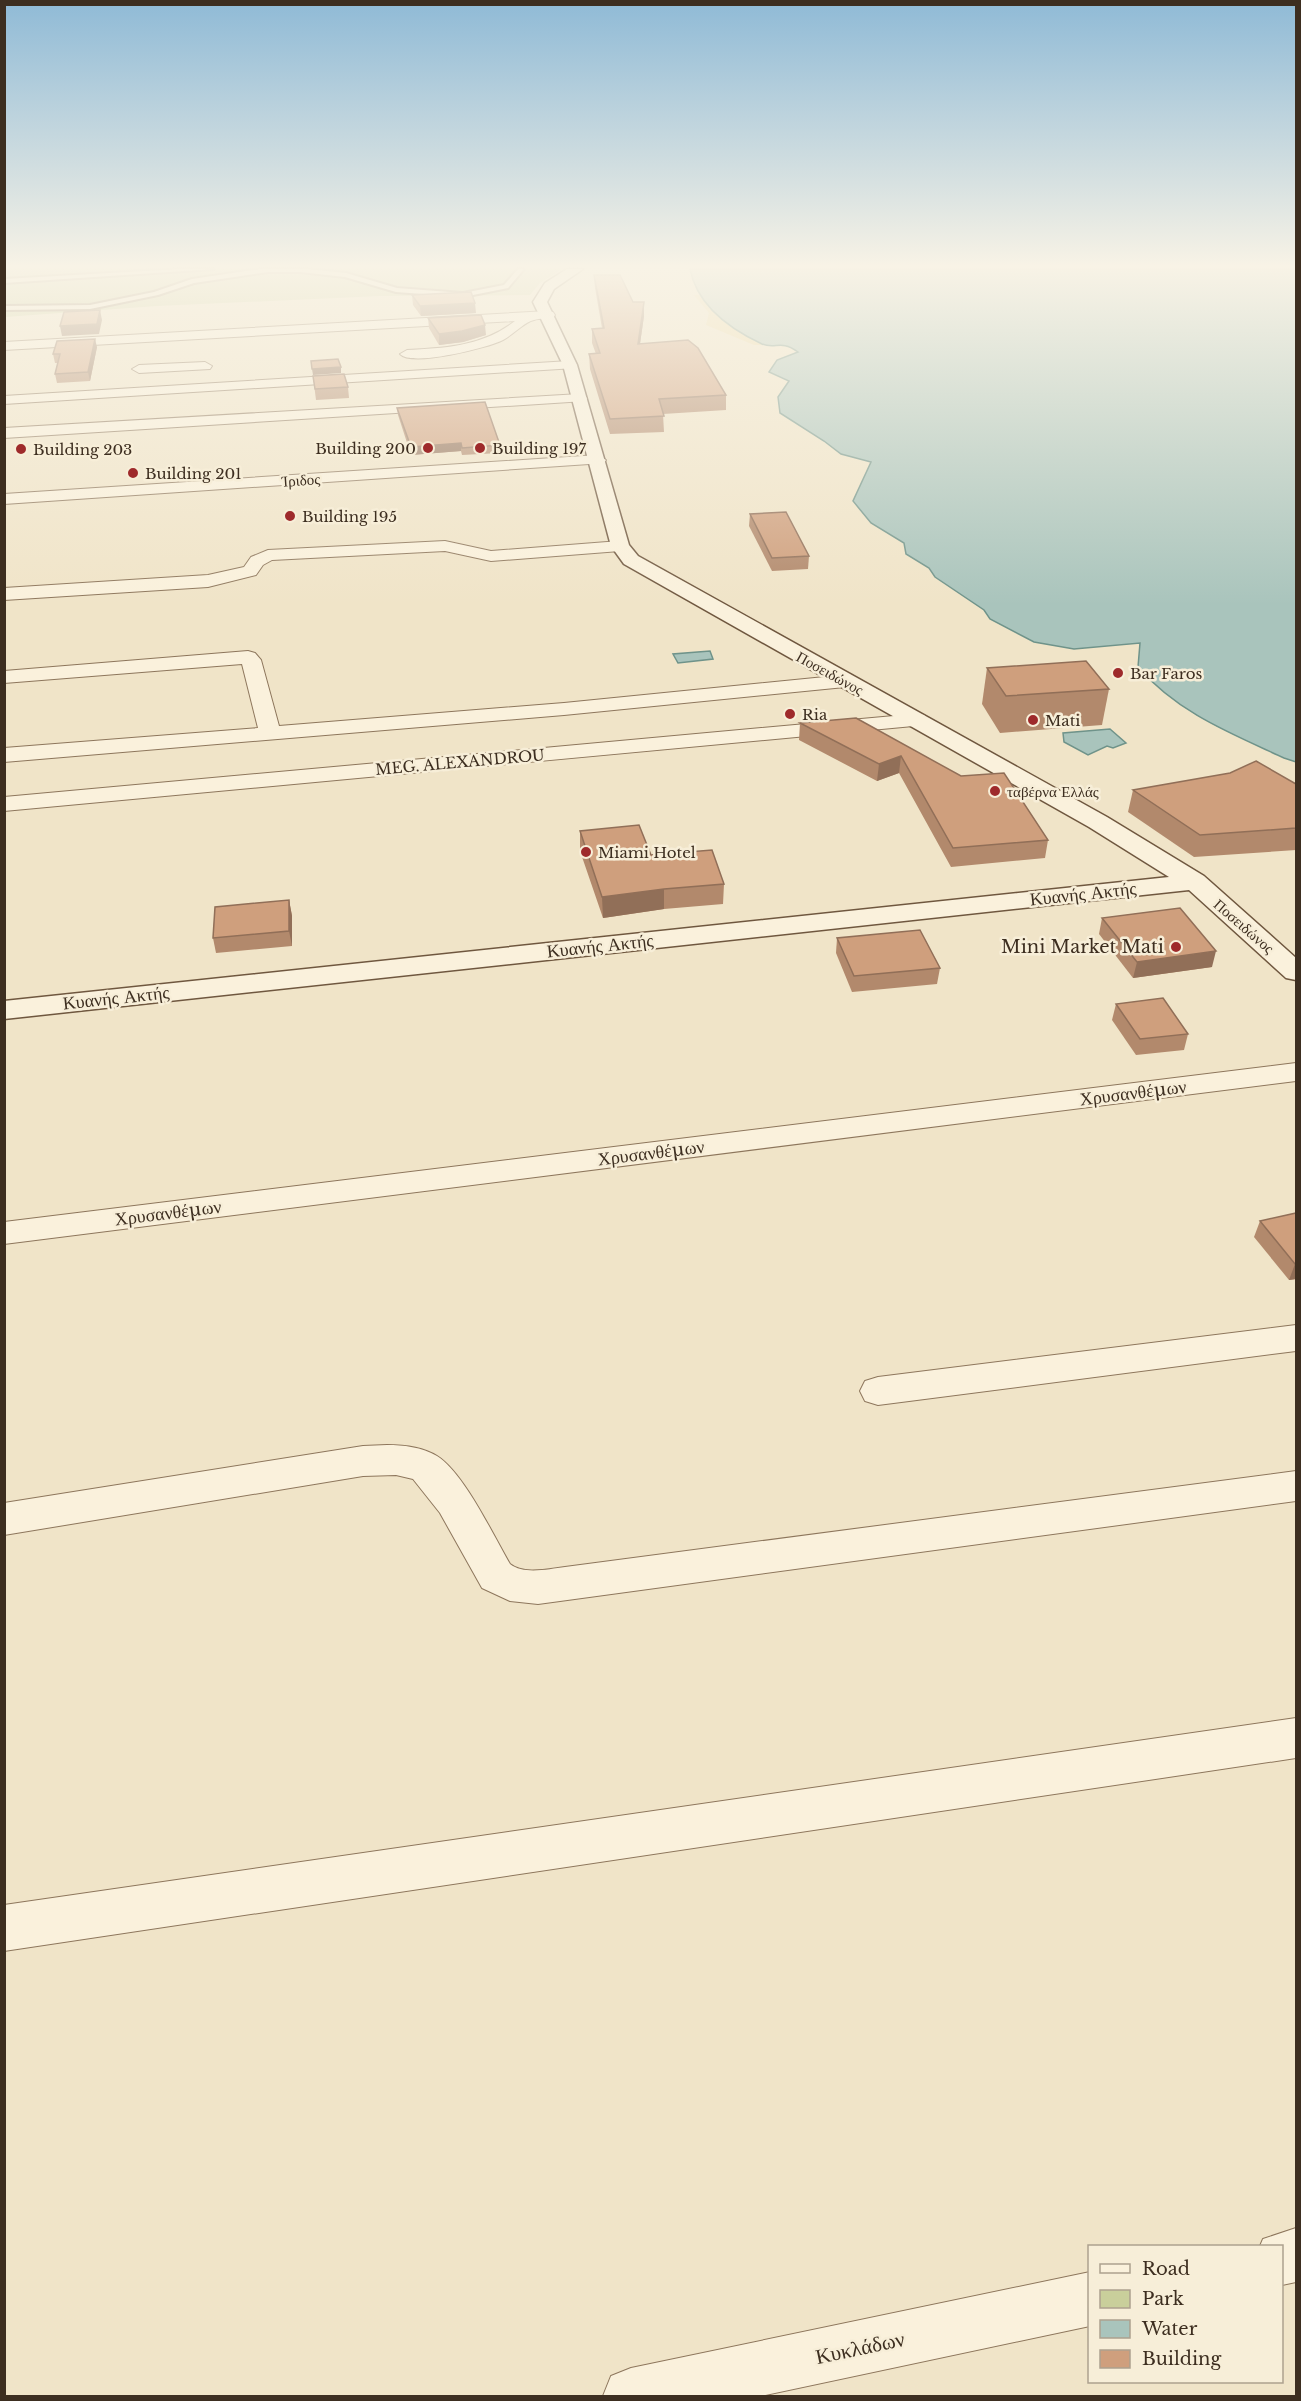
<svg xmlns="http://www.w3.org/2000/svg" width="1301" height="2401" viewBox="0 0 1301 2401" font-family="'Libre Baskerville',serif">
  <style>
    .green { fill: #c9cf9b }
    .sand { fill: #ecd9a5 }
    .water { fill: #a9c4bc; stroke: #6f938a; stroke-width: 1.5 }
    .lines { fill: none; stroke-linecap: round; stroke-linejoin: round }
    .lane-casing { stroke: #8d765c; stroke-width: 4 }
    .street-casing { stroke: #8d765c; stroke-width: 2 }
    .secondary-casing { stroke: #6f573f; stroke-width: 3 }
    .lane { fill: #faf1dc; fill-rule: evenodd }
    .street { fill: #faf1dc; fill-rule: evenodd }
    .secondary { fill: #faf1dc; fill-rule: evenodd }
    .wall { fill: #b2896c }
    .shaded-wall { fill: #916f58 }
    .building { fill: #cf9f7d; stroke: #916f58; stroke-width: 1.5 }
    .poi-dot { fill: #9e2a2b; stroke: #f7eed8; stroke-width: 2 }
    .labels { text-anchor: middle; dominant-baseline: central; stroke-width: 5; stroke-linejoin: round; paint-order: stroke }
    .far-poi-label { font-size: 15px; fill: #3d2e20; stroke: #f7eed8; text-anchor: start }
    .far-street-label { font-size: 15px; fill: #3d2e20; stroke: #f7eed8 }
    .street-label { font-size: 18px; fill: #3d2e20; stroke: #f7eed8 }
    .poi-label { font-size: 18px; fill: #3d2e20; stroke: #f7eed8; text-anchor: end }
    .near-street-label { font-size: 21px; fill: #3d2e20; stroke: #f7eed8 }
  </style>
  <rect width="100%" height="100%" fill="#f0e4c8"/>
  <path class="green" d="M 5,269 L 562,269 L 540,283 L 530,295 L 380,296 L 157,306 L 5,317 Z"/>
  <path class="sand" d="M 694,295 L 706,295 L 726,315 L 765,345 L 754,345 L 706,325 L 709,313 Z"/>
  <g class="water">
    <path d="M 690,269 L 1296,269 L 1296,762 L 1284,758 C 1230,733 1178,713 1138,667 L 1140,643 L 1074,649 L 1034,642 L 990,619 L 984,610 L 935,577 L 929,568 L 906,554 L 904,543 L 871,523 L 853,501 L 871,462 L 841,454 L 824,441 L 780,413 L 778,397 L 789,381 L 769,372 L 777,360 L 798,352 C 780,339 776,350 762,344 C 730,329 697,305 690,269 Z"/>
    <path d="M 710,651 L 713,659 L 678,663 L 673,654 Z"/>
    <path d="M 1110,729 L 1126,743 L 1113,748 L 1107,746 L 1088,755 L 1064,742 L 1063,733 Z"/>
  </g>
  <g class="lines">
    <g class="lane-casing">
      <g id="lane">
        <path d="M 180,269 L 214,269 L 4,283 L 4,279 Z"/>
        <path d="M 260,269 L 307,269 L 346,273 L 397,288 L 463,293 L 504,285 L 518,269 L 524,269 L 508,288 L 463,297 L 396,292 L 345,277 L 300,272 L 268,272 L 194,283 L 158,295 L 90,309 L 4,310 L 4,306 L 90,305 L 154,292 L 192,279 Z"/>
      </g>
    </g>
    <g class="street-casing">
      <g id="street">
        <path d="M 548,311 L 553,312 L 555,315 L 553,318 C 547,319 540,318 534,320 C 524,322 513,335 503,340 C 487,348 412,367 400,354 L 407,350 C 446,348 483,346 515,321 L 4,350 L 4,342 Z"/>
        <path d="M 570,361 L 577,365 L 575,368 L 4,404 L 4,396 Z"/>
        <path d="M 205,362 L 212,366 L 210,369 L 139,373 L 132,369 L 139,365 Z"/>
        <path d="M 580,394 L 587,398 L 585,401 L 4,438 L 4,428 Z"/>
        <path d="M 598,455 L 606,460 L 604,463 L 4,504 L 4,494 Z"/>
        <path d="M 445,541 L 491,551 L 620,541 L 626,542 L 629,546 L 626,550 L 620,551 L 491,561 L 445,551 L 272,560 L 263,565 L 256,575 L 208,587 L 4,600 L 4,588 L 208,575 L 244,567 L 251,557 L 268,550 Z"/>
        <path d="M 248,651 L 255,653 L 261,660 L 279,726 L 564,703 L 845,675 L 852,677 L 855,681 L 852,685 L 845,687 L 564,715 L 4,762 L 4,748 L 258,728 L 242,664 L 4,683 L 4,671 Z"/>
        <path d="M 916,714 L 924,715 L 927,720 L 924,725 L 4,811 L 4,797 Z"/>
        <path d="M 1296,1063 L 1296,1081 L 4,1244 L 4,1222 Z"/>
        <path d="M 1296,1325 L 1296,1351 L 878,1405 L 865,1401 L 860,1391 L 865,1381 L 878,1377 Z"/>
        <path d="M 387,1445 C 403,1445 422,1447 437,1456 C 464,1473 493,1535 510,1564 C 524,1575 548,1569 565,1567 L 1296,1471 L 1296,1501 L 538,1604 L 510,1601 L 482,1588 L 440,1513 L 413,1479 L 396,1475 L 363,1476 L 4,1535 L 4,1503 L 363,1446 Z"/>
        <path d="M 1296,1718 L 1296,1758 L 4,1951 L 4,1905 Z"/>
        <path d="M 1296,2228 L 1296,2282 L 1282,2285 L 1282,2246 L 1260,2246 L 1263,2239 Z"/>
        <path d="M 1090,2272 L 1090,2326 L 761,2396 L 603,2396 L 611,2376 L 631,2368 Z"/>
      </g>
    </g>
    <g class="secondary-casing">
      <path id="secondary" d="M 567,269 L 583,269 L 554,289 L 547,302 L 577,365 L 629,545 L 638,556 L 1107,817 L 1204,876 L 1296,958 L 1296,980 L 1286,978 L 1189,890 L 4,1019 L 4,1001 L 1169,877 L 1089,827 L 624,564 L 611,546 L 563,365 L 533,302 L 545,283 Z"/>
    </g>
    <use href="#lane" class="lane"/>
    <use href="#street" class="street"/>
    <use href="#secondary" class="secondary"/>
  </g>
  <g class="wall">
    <path d="M 594,275 L 633,302 L 644,302 L 644,316 L 640,343 L 726,395 L 726,410 L 663,414 L 664,432 L 610,434 L 590,369 L 589,354 L 596,354 L 592,343 L 592,329 L 602,328 L 595,288 Z"/>
    <path d="M 412,295 L 476,313 L 421,316 L 413,305 Z"/>
    <path d="M 428,318 L 486,335 L 463,342 L 439,345 L 429,328 Z"/>
    <path d="M 97,347 L 90,381 L 57,383 L 55,374 L 58,363 L 55,363 L 53,354 Z"/>
    <path d="M 313,376 L 348,387 L 349,398 L 316,400 Z"/>
    <path d="M 397,408 L 500,445 L 500,453 L 462,455 L 461,451 L 411,455 L 398,415 Z"/>
    <path d="M 750,514 L 809,556 L 808,569 L 772,571 L 749,526 Z"/>
    <path d="M 987,668 L 1109,689 L 1102,725 L 1000,733 L 982,704 Z"/>
    <path d="M 856,718 L 1048,840 L 1045,858 L 951,867 L 899,773 L 877,781 L 799,740 L 800,723 Z"/>
    <path d="M 1296,784 L 1296,850 L 1194,857 L 1128,812 L 1133,790 Z"/>
    <path d="M 580,831 L 651,855 L 724,884 L 723,904 L 664,909 L 603,918 L 580,851 Z"/>
    <path d="M 289,900 L 292,916 L 292,946 L 216,953 L 213,938 Z"/>
    <path d="M 1102,918 L 1212,967 L 1133,978 L 1099,934 Z"/>
    <path d="M 837,938 L 940,968 L 937,984 L 852,992 L 836,953 Z"/>
    <path d="M 1116,1004 L 1188,1034 L 1184,1050 L 1136,1055 L 1112,1020 Z"/>
    <path d="M 1296,1213 L 1296,1279 L 1289,1280 L 1254,1237 L 1260,1221 Z"/>
  </g>
  <g class="shaded-wall">
    <path d="M 644,302 L 644,316 L 638,358 L 638,344 Z"/>
    <path d="M 475,303 L 476,313 L 421,316 L 420,306 Z"/>
    <path d="M 100,310 L 102,320 L 99,334 L 62,336 L 60,326 Z"/>
    <path d="M 485,325 L 486,335 L 463,342 L 439,345 L 439,334 Z"/>
    <path d="M 95,339 L 97,347 L 90,381 L 88,372 Z"/>
    <path d="M 341,367 L 341,373 L 313,375 L 312,369 Z"/>
    <path d="M 461,443 L 461,451 L 411,455 L 411,447 Z"/>
    <path d="M 901,756 L 899,773 L 877,781 L 879,764 Z"/>
    <path d="M 664,889 L 664,909 L 603,918 L 602,897 Z"/>
    <path d="M 289,900 L 292,916 L 292,946 L 289,931 Z"/>
    <path d="M 1216,951 L 1212,967 L 1133,978 L 1137,962 Z"/>
    <path d="M 1296,1263 L 1296,1279 L 1289,1280 L 1295,1264 Z"/>
  </g>
  <g class="building">
    <path d="M 594,275 L 620,275 L 633,302 L 644,302 L 638,344 L 688,340 L 698,348 L 726,395 L 659,399 L 664,416 L 610,419 L 589,354 L 600,353 L 592,329 L 604,328 Z"/>
    <path d="M 471,292 L 475,303 L 420,306 L 412,295 Z"/>
    <path d="M 100,310 L 97,324 L 60,326 L 64,312 Z"/>
    <path d="M 481,315 L 485,325 L 462,331 L 439,334 L 428,318 Z"/>
    <path d="M 95,339 L 88,372 L 55,374 L 60,354 L 53,354 L 57,341 Z"/>
    <path d="M 338,359 L 341,367 L 312,369 L 311,361 Z"/>
    <path d="M 344,374 L 348,387 L 315,389 L 313,376 Z"/>
    <path d="M 485,402 L 500,445 L 462,448 L 461,443 L 411,447 L 397,408 Z"/>
    <path d="M 786,512 L 809,556 L 772,558 L 750,514 Z"/>
    <path d="M 1086,661 L 1109,689 L 1006,696 L 987,668 Z"/>
    <path d="M 856,718 L 961,776 L 1004,773 L 1048,840 L 953,848 L 901,756 L 879,764 L 800,723 Z"/>
    <path d="M 1256,761 L 1296,784 L 1296,828 L 1200,835 L 1133,790 L 1230,773 Z"/>
    <path d="M 639,825 L 651,855 L 712,850 L 724,884 L 664,889 L 602,897 L 580,831 Z"/>
    <path d="M 289,900 L 289,931 L 213,938 L 215,907 Z"/>
    <path d="M 1180,908 L 1216,951 L 1137,962 L 1102,918 Z"/>
    <path d="M 920,930 L 940,968 L 854,976 L 837,938 Z"/>
    <path d="M 1163,998 L 1188,1034 L 1140,1039 L 1116,1004 Z"/>
    <path d="M 1296,1213 L 1296,1263 L 1295,1264 L 1260,1221 Z"/>
  </g>
  <linearGradient id="sky" x2="0" y2="1"><stop stop-color="#8fbad6"/><stop offset="0.44" stop-color="#f8f3e6"/><stop offset="1" stop-color="#f8f3e6" stop-opacity="0"/></linearGradient>
  <rect width="1301" height="605" fill="url(#sky)"/>
  <g class="poi-dot">
    <circle cx="428" cy="448" r="6"/>
    <circle cx="480" cy="448" r="6"/>
    <circle cx="21" cy="449" r="6"/>
    <circle cx="133" cy="473" r="6"/>
    <circle cx="290" cy="516" r="6"/>
    <circle cx="1118" cy="673" r="6"/>
    <circle cx="790" cy="714" r="6"/>
    <circle cx="1033" cy="720" r="6"/>
    <circle cx="995" cy="791" r="6"/>
    <circle cx="586" cy="852" r="6"/>
    <circle cx="1176" cy="947" r="6"/>
  </g>
  <g class="labels">
    <g class="far-poi-label">
      <text x="416" y="448" text-anchor="end">Building 200</text>
      <text x="492" y="448">Building 197</text>
      <text x="33" y="449">Building 203</text>
      <text x="145" y="473">Building 201</text>
      <text x="302" y="516">Building 195</text>
      <text x="1130" y="673">Bar Faros</text>
      <text x="802" y="714">Ria</text>
      <text x="1045" y="720">Mati</text>
      <text x="1007" y="791">ταβέρνα Ελλάς</text>
      <text x="598" y="852">Miami Hotel</text>
    </g>
    <g class="far-street-label">
      <text transform="translate(301 480) rotate(-4)">Ίριδος</text>
      <text transform="translate(830 673) rotate(29)">Ποσειδώνος</text>
      <text transform="translate(460 762) rotate(-5)">MEG. ALEXANDROU</text>
      <text transform="translate(1244 926) rotate(41)">Ποσειδώνος</text>
    </g>
    <g class="street-label">
      <text transform="translate(1083 894) rotate(-6)">Κυανής Ακτής</text>
      <text transform="translate(600 946) rotate(-6)">Κυανής Ακτής</text>
      <text transform="translate(116 998) rotate(-6)">Κυανής Ακτής</text>
      <text transform="translate(1133 1093) rotate(-7)">Χρυσανθέμων</text>
      <text transform="translate(651 1153) rotate(-7)">Χρυσανθέμων</text>
      <text transform="translate(168 1213) rotate(-7)">Χρυσανθέμων</text>
    </g>
    <g class="poi-label">
      <text x="1164" y="947">Mini Market Mati</text>
    </g>
    <g class="near-street-label">
      <text transform="translate(860 2348) rotate(-12)">Κυκλάδων</text>
    </g>
  </g>
  <rect width="1301" height="2401" fill="none" stroke="#3d2e20" stroke-width="12"/>
  <rect x="1088" y="2245" width="195" height="138" fill="#f7eed8" stroke="#ada18e" stroke-width="1.5"/>
  <rect x="1100" y="2264" width="30" height="9" fill="#faf1dc" stroke="#ada18e" stroke-width="1.5"/>
  <text x="1142" y="2275" font-size="18" fill="#3d2e20">Road</text>
  <rect x="1100" y="2290" width="30" height="18" fill="#c9cf9b" stroke="#ada18e" stroke-width="1.5"/>
  <text x="1142" y="2305" font-size="18" fill="#3d2e20">Park</text>
  <rect x="1100" y="2320" width="30" height="18" fill="#a9c4bc" stroke="#ada18e" stroke-width="1.5"/>
  <text x="1142" y="2335" font-size="18" fill="#3d2e20">Water</text>
  <rect x="1100" y="2350" width="30" height="18" fill="#cf9f7d" stroke="#ada18e" stroke-width="1.5"/>
  <text x="1142" y="2365" font-size="18" fill="#3d2e20">Building</text>
</svg>
